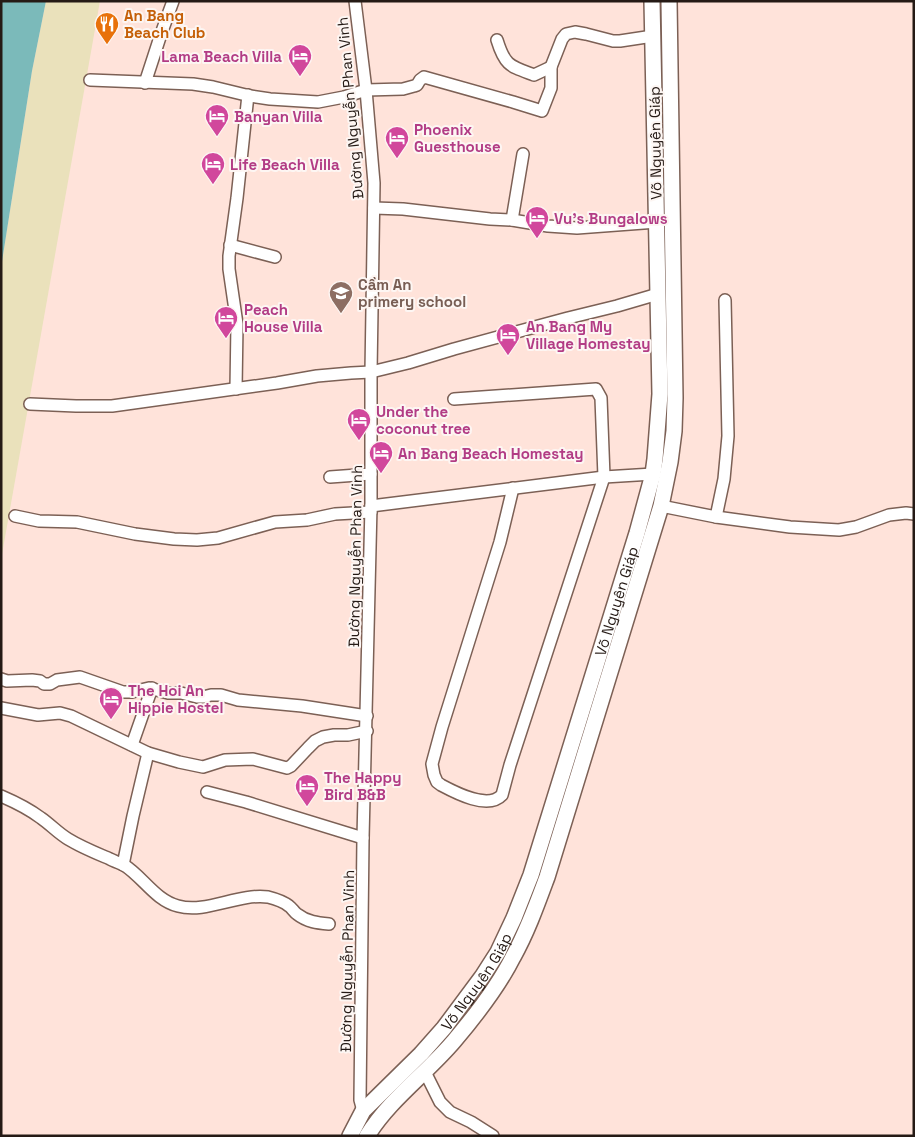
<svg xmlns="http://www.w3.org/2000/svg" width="915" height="1137" viewBox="0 0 915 1137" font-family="'Space Grotesk',sans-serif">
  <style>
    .sand { fill: #eae1bb }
    .water { fill: #7bbaba }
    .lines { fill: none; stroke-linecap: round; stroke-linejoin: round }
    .minor-casing { stroke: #7c6055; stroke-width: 14 }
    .secondary-casing { stroke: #7c6055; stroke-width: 18 }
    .minor { stroke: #fff; stroke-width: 11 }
    .secondary { stroke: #fff; stroke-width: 15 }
    .labels { text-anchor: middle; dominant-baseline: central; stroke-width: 4; stroke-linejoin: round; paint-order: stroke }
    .food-label { font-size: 15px; font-weight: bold; fill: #c56008; stroke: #fdf6f3; text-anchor: start }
    .hotel-label { font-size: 15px; font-weight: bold; fill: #b23c85; stroke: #fdf6f3; text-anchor: start }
    .street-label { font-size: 15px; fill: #251a15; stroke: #fdf6f3 }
    .education-label { font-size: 15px; font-weight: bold; fill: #785e54; stroke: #fdf6f3; text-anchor: start }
  </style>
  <rect width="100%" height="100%" fill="#ffe3da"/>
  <path class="sand" d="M 46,1 L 100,1 L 1,560 L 1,268 L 32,71 Z"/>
  <path class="water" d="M 1,1 L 46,1 L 32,71 L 1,268 Z"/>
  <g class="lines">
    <g class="minor-casing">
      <g id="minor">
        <path d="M 355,1 L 366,90 L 374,183 L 371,372 L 371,506 L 363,838 L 360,1100 L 363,1111"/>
        <path d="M 497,40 C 505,66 510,66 534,75 L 551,67"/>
        <path d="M 90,80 L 193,84 L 213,87 L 250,96 L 270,99 L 318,102 L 344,97 L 366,90 L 403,89 L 414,86 L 417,85 L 420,80 L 424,77 L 513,102 L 542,111 L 551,88 L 551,67 L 562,39 L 566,34 L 575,32 L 586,34 L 613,41 L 620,41 L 653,36"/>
        <path d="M 145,83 L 161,34 L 173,1"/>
        <path d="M 374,208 L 403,209 L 490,219 L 512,220 L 548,226 L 577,228 L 657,222"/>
        <path d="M 512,220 L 523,154"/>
        <path d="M 230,245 L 275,257"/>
        <path d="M 236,389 L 237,324 L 229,269 L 229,256 L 237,198 L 248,95"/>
        <path d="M 454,399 L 596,389 L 601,398 L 604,477 L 510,765 L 502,795 C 488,810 456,793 441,785 L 437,782 L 434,775 L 432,764 L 442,727 L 500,542 L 513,488"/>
        <path d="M 30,404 L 76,406 L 112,406 L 277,383 L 317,376 L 351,373 L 371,372 L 408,363 L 454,349 L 568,318 L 617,306 L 658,294"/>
        <path d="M 330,477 L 371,474"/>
        <path d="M 371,506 L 604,477 L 653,474"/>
        <path d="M 661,506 L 716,517 L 790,527 L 839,530 L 856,527 L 889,515 L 906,513 L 914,514"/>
        <path d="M 15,516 L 39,521 L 77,522 L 135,534 L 174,539 L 197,540 L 218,538 L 275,522 L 307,520 L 335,514 L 371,512"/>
        <path d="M 716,517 L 724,479 L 728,436 L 725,300"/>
        <path d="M 1,679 L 7,681 L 32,680 L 40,681 L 44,684 L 50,684 L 57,680 L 80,677 L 123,692 L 132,692 L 149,688 L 168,693 L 181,693 L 197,697 L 203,697 L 211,695 L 221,695 L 238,700 L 302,706 L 367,716"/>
        <path d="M 1,708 L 38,715 L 60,713 L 71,716 L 148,753 L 179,762 L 203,767 L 225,760 L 253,759 L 287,768 L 291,766 L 308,748 L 315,741 L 323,737 L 334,735 L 348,735 L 367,731"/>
        <path d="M 132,745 L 152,688"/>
        <path d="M 207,792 L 246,802 L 363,838"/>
        <path d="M 1,796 C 15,802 29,809 41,818 C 51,825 58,833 68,839 C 81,847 96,853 110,859 C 114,861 119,863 124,865 C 143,877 155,900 178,906 C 206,914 238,893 268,897 C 276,899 283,901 289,906 C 292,908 294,912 297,914 C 307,922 318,923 329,924"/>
        <path d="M 123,865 L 133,816 L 148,753"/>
        <path d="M 425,1072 L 440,1102 L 450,1112 L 471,1122 L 493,1136"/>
      </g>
    </g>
    <g class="secondary-casing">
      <g id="secondary">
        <path id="s1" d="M 350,1136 L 363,1111 L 421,1054 L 444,1028 L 482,977 L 498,952 L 514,918 L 531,875 L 637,533 L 653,474 L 655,459 L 660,394 L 652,1"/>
        <path d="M 367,1136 C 390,1099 426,1074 454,1041 C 476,1015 498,987 513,957 C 527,932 537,904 547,877 L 661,506 L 670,462 L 674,431 L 675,398 L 669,1"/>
      </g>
    </g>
    <use href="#minor" class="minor"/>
    <use href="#secondary" class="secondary"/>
  </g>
  <defs>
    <g id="restaurant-pin" transform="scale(1.25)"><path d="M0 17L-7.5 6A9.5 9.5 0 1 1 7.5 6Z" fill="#e8710a" stroke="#fdf6f3"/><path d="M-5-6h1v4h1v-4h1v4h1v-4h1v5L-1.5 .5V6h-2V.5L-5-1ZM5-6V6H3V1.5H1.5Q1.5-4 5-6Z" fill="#fff"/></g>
    <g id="hotel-pin" transform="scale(1.25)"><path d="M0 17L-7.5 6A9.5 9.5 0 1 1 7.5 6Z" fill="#d1479c" stroke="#fdf6f3"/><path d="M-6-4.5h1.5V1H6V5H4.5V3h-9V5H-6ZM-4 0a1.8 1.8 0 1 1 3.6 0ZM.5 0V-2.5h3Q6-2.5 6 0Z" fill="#fff"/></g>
    <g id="school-pin" transform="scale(1.25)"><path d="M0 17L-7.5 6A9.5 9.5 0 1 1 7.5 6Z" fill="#8d6e63" stroke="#fdf6f3"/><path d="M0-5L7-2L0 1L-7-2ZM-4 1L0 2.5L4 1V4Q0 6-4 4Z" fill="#fff"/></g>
  </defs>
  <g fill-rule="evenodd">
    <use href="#restaurant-pin" x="107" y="24"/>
    <use href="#hotel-pin" x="300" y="56"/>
    <use href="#hotel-pin" x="217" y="116"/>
    <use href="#hotel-pin" x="397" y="138"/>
    <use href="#hotel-pin" x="213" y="164"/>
    <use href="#hotel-pin" x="537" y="218"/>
    <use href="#school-pin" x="341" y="293"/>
    <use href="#hotel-pin" x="226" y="318"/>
    <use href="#hotel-pin" x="508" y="335"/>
    <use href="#hotel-pin" x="359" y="420"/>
    <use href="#hotel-pin" x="381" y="453"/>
    <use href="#hotel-pin" x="111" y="699"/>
    <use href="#hotel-pin" x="307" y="786"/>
  </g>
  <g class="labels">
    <g class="food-label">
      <text x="124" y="15">An Bang<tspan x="124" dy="17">Beach Club</tspan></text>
    </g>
    <g class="hotel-label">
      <text x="282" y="56" text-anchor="end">Lama Beach Villa</text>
      <text x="234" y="116">Banyan Villa</text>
      <text x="414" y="129">Phoenix<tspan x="414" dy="17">Guesthouse</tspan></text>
      <text x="230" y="164">Life Beach Villa</text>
      <text x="554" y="218">Vu's Bungalows</text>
      <text x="244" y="309">Peach<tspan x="244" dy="17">House Villa</tspan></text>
      <text x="526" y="326">An Bang My<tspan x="526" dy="17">Village Homestay</tspan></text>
      <text x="376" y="411">Under the<tspan x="376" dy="17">coconut tree</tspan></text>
      <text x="398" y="453">An Bang Beach Homestay</text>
      <text x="128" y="690">The Hoi An<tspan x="128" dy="17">Hippie Hostel</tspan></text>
      <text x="324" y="777">The Happy<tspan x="324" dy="17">Bird B&amp;B</tspan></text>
    </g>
    <g class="street-label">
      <text transform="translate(350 108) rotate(-95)">Đường Nguyễn Phan Vinh</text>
      <text transform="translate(655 143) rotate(-91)">Võ Nguyên Giáp</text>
      <text transform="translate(355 556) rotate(-89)">Đường Nguyễn Phan Vinh</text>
      <text stroke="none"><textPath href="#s1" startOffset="608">Võ Nguyên Giáp</textPath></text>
      <text transform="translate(347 961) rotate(-89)">Đường Nguyễn Phan Vinh</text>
      <text stroke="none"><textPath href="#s1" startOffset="201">Võ Nguyên Giáp</textPath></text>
    </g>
    <g class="education-label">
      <text x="358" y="284">Cầm An<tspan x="358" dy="17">primery school</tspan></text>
    </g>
  </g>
  <rect width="915" height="1137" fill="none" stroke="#251a15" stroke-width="5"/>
</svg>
